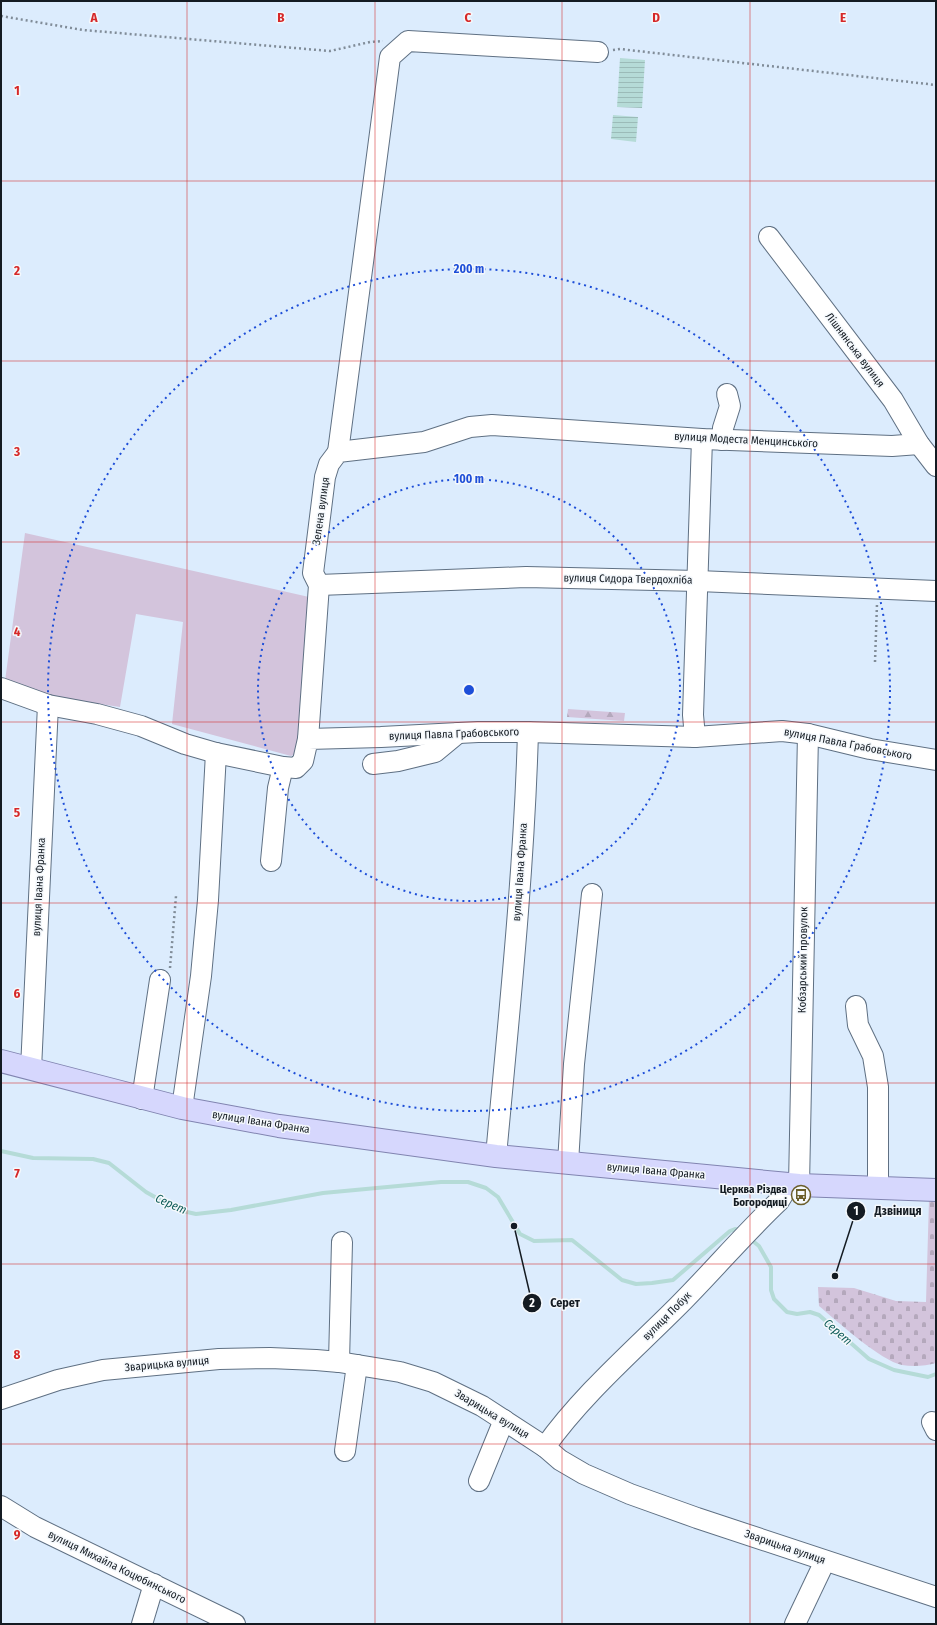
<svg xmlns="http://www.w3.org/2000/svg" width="937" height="1625" viewBox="0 0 937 1625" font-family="'Fira Sans Condensed',sans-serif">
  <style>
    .grass { fill: #d3c4dc }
    .forest { fill: url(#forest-firs) }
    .cemetery { fill: url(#cemetery-stones) }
    .water { fill: url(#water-rules) }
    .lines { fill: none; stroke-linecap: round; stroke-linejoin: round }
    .stream { stroke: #b5dbd7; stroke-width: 4 }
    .minor-casing { stroke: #5f7083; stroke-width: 22 }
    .major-casing { stroke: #8184b0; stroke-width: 24 }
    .path { stroke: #808c98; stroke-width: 2.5; stroke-dasharray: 2 3; stroke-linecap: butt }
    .minor { stroke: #fff; stroke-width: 20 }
    .major { stroke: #d6d7fd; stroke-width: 22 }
    .grid { fill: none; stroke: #d62828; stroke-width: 1; stroke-opacity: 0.55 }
    .ring { fill: none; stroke: #1d4ed8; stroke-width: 2; stroke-dasharray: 2 4 }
    .labels { text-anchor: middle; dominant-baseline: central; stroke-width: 3; stroke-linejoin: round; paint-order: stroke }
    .street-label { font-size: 11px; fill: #141b22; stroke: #f4f8fc }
    .poi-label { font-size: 11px; font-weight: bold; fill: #141b22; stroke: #f4f8fc; text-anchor: end }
    .water-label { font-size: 12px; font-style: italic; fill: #0e5c58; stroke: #f4f8fc }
    .grid-label { font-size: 13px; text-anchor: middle; font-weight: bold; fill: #d62828; stroke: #f4f8fc; stroke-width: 3; stroke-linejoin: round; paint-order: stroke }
    .centre { fill: #1d4ed8; stroke: #f4f8fc; stroke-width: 2 }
    .ring-label { font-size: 12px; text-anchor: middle; font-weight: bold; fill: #1d4ed8; stroke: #f4f8fc; stroke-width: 3; stroke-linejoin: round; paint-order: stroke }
    .leader { fill: none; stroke: #141b22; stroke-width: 1.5 }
    .callout-dot { fill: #141b22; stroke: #f4f8fc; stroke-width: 1.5 }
    .mark-label { font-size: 12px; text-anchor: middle; font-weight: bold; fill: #fff }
    .callout-label { font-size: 12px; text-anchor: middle; font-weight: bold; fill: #141b22; stroke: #f4f8fc; stroke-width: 3; stroke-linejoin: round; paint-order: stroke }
  </style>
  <defs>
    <pattern id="forest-firs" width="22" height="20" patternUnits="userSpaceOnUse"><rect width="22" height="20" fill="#d3c4dc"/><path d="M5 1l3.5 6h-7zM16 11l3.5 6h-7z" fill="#b4a8bc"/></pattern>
    <pattern id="cemetery-stones" width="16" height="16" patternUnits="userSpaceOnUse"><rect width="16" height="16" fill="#d3c4dc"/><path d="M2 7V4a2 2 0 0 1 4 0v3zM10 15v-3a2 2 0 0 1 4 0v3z" fill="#b4a8bc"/></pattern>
    <pattern id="water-rules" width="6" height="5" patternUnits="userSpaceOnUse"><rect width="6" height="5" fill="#b5dbd7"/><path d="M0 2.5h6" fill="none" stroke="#9bbbb8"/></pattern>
  </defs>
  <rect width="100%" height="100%" fill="#dcecfd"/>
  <path class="grass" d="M 25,533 L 309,597 L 299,741 L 295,754 L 291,756 L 172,724 L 183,622 L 136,614 L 120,707 L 52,697 L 5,681 Z"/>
  <path class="forest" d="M 568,709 L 625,713 L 624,721 L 567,717 Z"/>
  <path class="cemetery" d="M 929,1200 L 936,1200 L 936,1363 C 926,1366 913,1367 902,1365 C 881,1361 837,1321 819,1306 L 818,1287 L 854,1288 L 896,1301 L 926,1302 Z"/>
  <g class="water">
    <path d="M 620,58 L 645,60 L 642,108 L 617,107 Z"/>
    <path d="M 613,115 L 638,117 L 636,142 L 611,139 Z"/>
  </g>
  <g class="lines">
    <g class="stream">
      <path d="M 1,1151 L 33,1158 L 93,1159 L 109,1163 L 146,1192 L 178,1210 L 196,1214 L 231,1210 L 323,1193 L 441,1182 L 468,1182 L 486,1188 L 498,1197 L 520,1234 L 534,1241 L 572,1240 L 622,1280 L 636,1284 L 652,1283 L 673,1280 L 730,1231 L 735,1229 L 741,1230"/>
      <path d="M 749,1238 L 759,1246 L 771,1267 L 771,1290 L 774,1299 L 787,1312 L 797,1314 L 810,1312 L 819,1315 L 869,1359 L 894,1370 L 928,1377 L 936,1374"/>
    </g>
    <g class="minor-casing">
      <g id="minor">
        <path d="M 769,237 L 893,400 L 919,444 L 936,466"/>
        <path d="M 722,440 L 723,428 L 730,406 L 727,394"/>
        <path d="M 338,452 L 390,57 L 408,41 L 598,52"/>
        <path d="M 319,585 L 526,577 L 698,581 L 936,591"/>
        <path d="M 1,688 L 48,705 L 97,714 L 141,726 L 185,744 L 216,753 L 283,767 L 296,768 L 303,761 L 308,739 L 381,737 L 478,732 L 528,732 L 695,737 L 782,731 L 808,734 L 870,749 L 936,760"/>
        <path d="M 695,737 L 693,715 L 702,439"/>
        <path d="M 308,739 L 319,585 L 313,573 L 325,477 L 329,464 L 338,452 L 424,442 L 470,427 L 492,425 L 702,439 L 892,446 L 919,444"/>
        <path d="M 373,764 L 398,761 L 435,752 L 458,733"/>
        <path d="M 271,861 L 278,788 L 283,767"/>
        <path d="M 856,1006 L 858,1025 L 873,1056 L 878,1087 L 878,1188"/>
        <path d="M 31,1069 L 48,705"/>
        <path d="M 142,1099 L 160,980"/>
        <path d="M 182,1108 L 201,976 L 208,900 L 216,753"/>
        <path d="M 496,1156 C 509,1015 524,873 528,732"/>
        <path d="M 568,1163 L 574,1064 L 592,894"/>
        <path d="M 799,1185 L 808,734"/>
        <path d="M 339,1362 L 342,1242"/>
        <path d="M 1,1399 L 58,1380 L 103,1370 L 219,1359 L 270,1358 L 316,1360 L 339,1362 L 400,1372 L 433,1382 L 482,1406 L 545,1447 L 560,1460 L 584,1474 L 630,1494 L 697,1518 L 936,1597"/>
        <path d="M 932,1422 L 936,1430"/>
        <path d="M 545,1447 C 582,1395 633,1351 678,1306 C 713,1271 744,1234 779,1201 L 784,1193 L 785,1183"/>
        <path d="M 345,1451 L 357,1365"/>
        <path d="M 479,1481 L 504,1420"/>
        <path d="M 1,1506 L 35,1527 L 235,1624"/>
        <path d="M 142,1624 L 154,1584"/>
        <path d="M 795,1624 L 825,1561"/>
      </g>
    </g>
    <g class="major-casing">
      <path id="major" d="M 1,1061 L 182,1108 L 279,1126 L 496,1156 L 633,1169 L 799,1185 L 936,1190"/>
    </g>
    <g class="path">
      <path d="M 1,16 L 83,30 L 330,51 L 370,42 L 383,41"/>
      <path d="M 613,50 L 620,49 L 936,85"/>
      <path d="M 875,662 L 877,604"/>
      <path d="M 170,968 L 176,896"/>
    </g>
    <use href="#minor" class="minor"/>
    <use href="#major" class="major"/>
  </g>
  <path class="grid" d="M 187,1 L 187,1624M 375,1 L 375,1624M 562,1 L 562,1624M 750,1 L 750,1624M 1,181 L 936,181M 1,361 L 936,361M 1,542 L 936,542M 1,722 L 936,722M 1,903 L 936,903M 1,1083 L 936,1083M 1,1264 L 936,1264M 1,1444 L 936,1444"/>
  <g class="ring">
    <circle cx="469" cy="690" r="211"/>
    <circle cx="469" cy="690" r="421"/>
  </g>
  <defs>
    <g id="bus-ring" transform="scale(1)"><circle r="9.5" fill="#f4f8fc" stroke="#6b5e2b" stroke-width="1.5"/><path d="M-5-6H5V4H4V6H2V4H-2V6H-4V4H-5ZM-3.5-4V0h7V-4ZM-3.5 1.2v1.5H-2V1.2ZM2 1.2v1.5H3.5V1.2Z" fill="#6b5e2b"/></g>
  </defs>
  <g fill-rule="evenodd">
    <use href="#bus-ring" x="801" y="1195"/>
  </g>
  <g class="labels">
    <g class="street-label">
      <text transform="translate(855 350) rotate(53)">Лішнянська вулиця</text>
      <text transform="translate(746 440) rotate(3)">вулиця Модеста Менцинського</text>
      <text transform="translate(321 511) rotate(-82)">Зелена вулиця</text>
      <text transform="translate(628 579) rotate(1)">вулиця Сидора Твердохліба</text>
      <text transform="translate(454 734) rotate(-2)">вулиця Павла Грабовського</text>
      <text transform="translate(848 744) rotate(11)">вулиця Павла Грабовського</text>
      <text transform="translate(520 872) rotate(-86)">вулиця Івана Франка</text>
      <text transform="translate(39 887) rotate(-87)">вулиця Івана Франка</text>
      <text transform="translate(803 960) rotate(-89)">Кобзарський провулок</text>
      <text transform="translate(261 1122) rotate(9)">вулиця Івана Франка</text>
      <text transform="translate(656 1171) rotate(5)">вулиця Івана Франка</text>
      <text transform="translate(667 1316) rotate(-45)">вулиця Побук</text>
      <text transform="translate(167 1364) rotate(-5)">Зварицька вулиця</text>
      <text transform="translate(492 1414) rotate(31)">Зварицька вулиця</text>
      <text transform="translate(785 1547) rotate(19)">Зварицька вулиця</text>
      <text transform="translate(117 1567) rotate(26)">вулиця Михайла Коцюбинського</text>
    </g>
    <g class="poi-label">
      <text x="787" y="1189">Церква Різдва<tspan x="787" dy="13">Богородиці</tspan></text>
    </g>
    <g class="water-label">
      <text transform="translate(171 1204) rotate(24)">Серет</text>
      <text transform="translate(838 1332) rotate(41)">Серет</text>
    </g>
  </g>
  <g class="grid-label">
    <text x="94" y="22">A</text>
    <text x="281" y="22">B</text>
    <text x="468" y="22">C</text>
    <text x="656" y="22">D</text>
    <text x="843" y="22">E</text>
    <text x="17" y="95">1</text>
    <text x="17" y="275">2</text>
    <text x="17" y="456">3</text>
    <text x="17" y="636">4</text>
    <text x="17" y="817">5</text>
    <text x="17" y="998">6</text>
    <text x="17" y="1178">7</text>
    <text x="17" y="1359">8</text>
    <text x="17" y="1539">9</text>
  </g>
  <circle cx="469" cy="690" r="6" class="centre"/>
  <g class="ring-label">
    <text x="469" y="273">200 m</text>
    <text x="469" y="483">100 m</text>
  </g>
  <path class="leader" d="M835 1276L856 1211M514 1226L532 1303"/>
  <g class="callout-dot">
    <circle cx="835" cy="1276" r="4"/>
    <circle cx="514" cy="1226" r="4"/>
    <circle cx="856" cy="1211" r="10"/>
    <circle cx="532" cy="1303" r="10"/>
  </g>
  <g class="mark-label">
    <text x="856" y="1215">1</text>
    <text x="532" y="1307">2</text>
  </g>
  <g class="callout-label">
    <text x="898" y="1215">Дзвіниця</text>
    <text x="565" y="1307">Серет</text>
  </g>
  <rect width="937" height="1625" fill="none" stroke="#141b22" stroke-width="4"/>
</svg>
